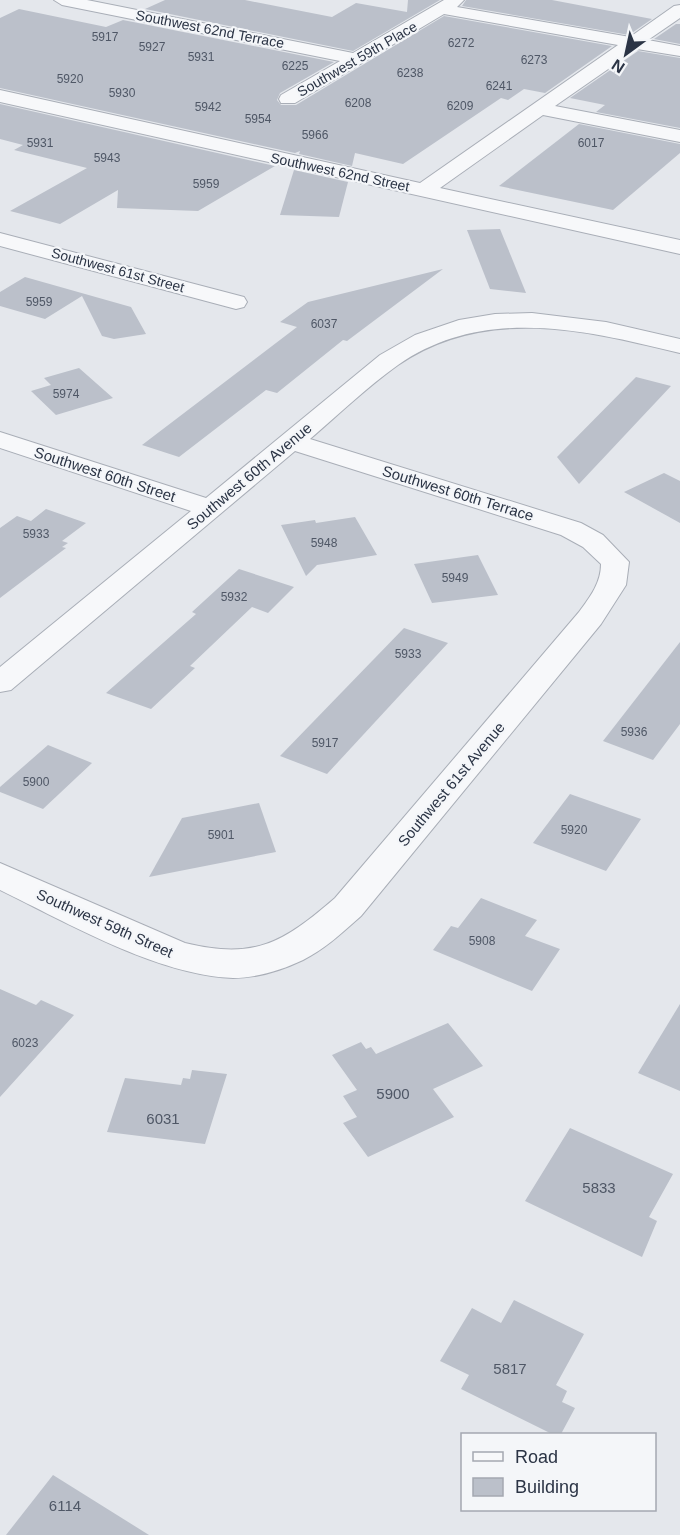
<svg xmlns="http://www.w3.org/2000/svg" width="680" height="1535" viewBox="0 0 680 1535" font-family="Arial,sans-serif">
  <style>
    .building { fill: #bbc0ca }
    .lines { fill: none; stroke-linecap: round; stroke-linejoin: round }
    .minor-casing { stroke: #a9aeb7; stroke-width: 2 }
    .minor { fill: #f7f8fa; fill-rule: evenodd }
    .labels { text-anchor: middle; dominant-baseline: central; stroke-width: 4.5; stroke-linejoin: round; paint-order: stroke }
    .number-label { font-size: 12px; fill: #4f5766 }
    .far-street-label { font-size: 14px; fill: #2b3445; stroke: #f4f6f9 }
    .street-label { font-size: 15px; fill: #2b3445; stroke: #f4f6f9 }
    .near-number-label { font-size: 15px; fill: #4f5766 }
  </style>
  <rect width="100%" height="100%" fill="#e4e7ec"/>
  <g class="building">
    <path d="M 165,0 L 245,0 L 332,17 L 356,3 L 407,12 L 408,0 L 440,0 L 353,51 L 145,9 Z"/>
    <path d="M 466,0 L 552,0 L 652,19 L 629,35 L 462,6 Z"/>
    <path d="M 19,9 L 106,27 L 123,20 L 334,62 L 280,93 L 277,100 L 281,105 L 296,105 L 444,16 L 612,46 L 545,93 L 524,89 L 508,100 L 501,98 L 403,164 L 355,153 L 352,166 L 299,154 L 300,151 L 295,153 L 0,88 L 0,18 Z"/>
    <path d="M 676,24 L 680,24 L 680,44 L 654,39 Z"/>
    <path d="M 638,51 L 680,58 L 680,128 L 596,112 L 605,105 L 570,98 Z"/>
    <path d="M 0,104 L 275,166 L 198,211 L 117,208 L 118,190 L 60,224 L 10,211 L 87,168 L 14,150 L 23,145 L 0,139 Z"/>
    <path d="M 579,124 L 680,144 L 680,153 L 613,210 L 499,186 Z"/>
    <path d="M 294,170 L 348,182 L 339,217 L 280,215 Z"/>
    <path d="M 500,229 L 526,293 L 490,289 L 467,230 Z"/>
    <path d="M 443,269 L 347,341 L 343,340 L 277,393 L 266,390 L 179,457 L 142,445 L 297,327 L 280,322 L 308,302 Z"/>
    <path d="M 25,277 L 131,307 L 146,334 L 114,339 L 102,336 L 82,296 L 45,319 L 0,306 L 0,292 Z"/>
    <path d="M 79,368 L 113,398 L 56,415 L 31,391 L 51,385 L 44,378 Z"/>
    <path d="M 636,377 L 671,386 L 579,484 L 557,457 Z"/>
    <path d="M 664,473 L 680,481 L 680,523 L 624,492 Z"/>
    <path d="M 46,509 L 86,523 L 62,541 L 68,543 L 62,547 L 66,548 L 0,598 L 0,528 L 17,516 L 31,521 Z"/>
    <path d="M 355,517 L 377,555 L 317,565 L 306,576 L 281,525 L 315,520 L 316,523 Z"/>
    <path d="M 478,555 L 498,595 L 432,603 L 414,564 Z"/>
    <path d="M 239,569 L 294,587 L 268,613 L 252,607 L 190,666 L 195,668 L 151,709 L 106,693 L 196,614 L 192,612 Z"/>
    <path d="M 404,628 L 448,643 L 327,774 L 280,756 Z"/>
    <path d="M 680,642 L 680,724 L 653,760 L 603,741 Z"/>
    <path d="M 48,745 L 92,763 L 43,809 L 0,792 L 0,787 Z"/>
    <path d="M 570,794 L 641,819 L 606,871 L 533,843 Z"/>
    <path d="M 259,803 L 276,852 L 149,877 L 182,818 Z"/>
    <path d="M 481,898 L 537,920 L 525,936 L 560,949 L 532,991 L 433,950 L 451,926 L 458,928 Z"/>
    <path d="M 0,989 L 36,1005 L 41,1000 L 74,1015 L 0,1097 Z"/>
    <path d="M 680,1004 L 680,1091 L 638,1073 Z"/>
    <path d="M 448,1023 L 483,1066 L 433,1089 L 454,1117 L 368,1157 L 343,1123 L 357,1117 L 343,1096 L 357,1090 L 332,1055 L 361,1042 L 366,1049 L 371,1047 L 376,1054 Z"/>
    <path d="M 192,1070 L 227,1074 L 205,1144 L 107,1132 L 125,1078 L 181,1085 L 183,1078 L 190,1079 Z"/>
    <path d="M 570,1128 L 673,1174 L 649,1217 L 657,1221 L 642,1257 L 525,1201 Z"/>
    <path d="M 514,1300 L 584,1334 L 556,1385 L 567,1391 L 562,1402 L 575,1408 L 561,1434 L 552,1434 L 461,1389 L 469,1375 L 440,1361 L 472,1308 L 501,1323 Z"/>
    <path d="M 53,1475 L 149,1535 L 6,1535 Z"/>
  </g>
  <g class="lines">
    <g class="minor-casing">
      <g id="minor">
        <path d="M 54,0 L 87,0 L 353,53 L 444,0 L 464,0 L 457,7 L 630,37 L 674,6 L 680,5 L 680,18 L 648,40 L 680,46 L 680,56 L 637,49 L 555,106 L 680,130 L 680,142 L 543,115 L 440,188 L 680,240 L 680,254 L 0,102 L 0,90 L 420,183 L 618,45 L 444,14 L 295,103 L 281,103 L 279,99 L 281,95 L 340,61 L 62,5 Z"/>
        <path d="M 0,233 L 244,297 L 247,302 L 244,307 L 236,309 L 0,246 Z"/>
        <path d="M 532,313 L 606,322 L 680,339 L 680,353 C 586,330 484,305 398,365 C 367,387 339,414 310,439 L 581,523 L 603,535 L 629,562 L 626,585 L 601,624 L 361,916 C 343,932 325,949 303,960 C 282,970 256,978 233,978 C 157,975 68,923 0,890 L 0,863 L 185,943 C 255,960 283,943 335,898 L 579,612 C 590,597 601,583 601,564 L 583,547 L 561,535 L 295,451 L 11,690 L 0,692 L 0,667 L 191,511 L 0,448 L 0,432 L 206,498 L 380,355 L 415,335 L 459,320 L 495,314 Z"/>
      </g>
    </g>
    <use href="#minor" class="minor"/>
  </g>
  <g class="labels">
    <g class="number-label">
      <text x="105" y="37">5917</text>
      <text x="461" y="43">6272</text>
      <text x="152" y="47">5927</text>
      <text x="201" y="57">5931</text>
      <text x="534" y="60">6273</text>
      <text x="295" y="66">6225</text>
      <text x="410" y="73">6238</text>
      <text x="70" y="79">5920</text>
      <text x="499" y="86">6241</text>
      <text x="122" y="93">5930</text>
      <text x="358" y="103">6208</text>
      <text x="460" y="106">6209</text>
      <text x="208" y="107">5942</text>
      <text x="258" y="119">5954</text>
      <text x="315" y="135">5966</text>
      <text x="40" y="143">5931</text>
      <text x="591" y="143">6017</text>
      <text x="107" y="158">5943</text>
      <text x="206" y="184">5959</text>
      <text x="39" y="302">5959</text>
      <text x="324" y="324">6037</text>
      <text x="66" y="394">5974</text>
      <text x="36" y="534">5933</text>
      <text x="324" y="543">5948</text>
      <text x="455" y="578">5949</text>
      <text x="234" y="597">5932</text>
      <text x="408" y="654">5933</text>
      <text x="634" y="732">5936</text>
      <text x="325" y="743">5917</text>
      <text x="36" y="782">5900</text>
      <text x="574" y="830">5920</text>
      <text x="221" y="835">5901</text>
      <text x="482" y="941">5908</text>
      <text x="25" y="1043">6023</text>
    </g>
    <g class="far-street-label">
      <text transform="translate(210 29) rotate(11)">Southwest 62nd Terrace</text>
      <text transform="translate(357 59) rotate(-30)">Southwest 59th Place</text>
      <text transform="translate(340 172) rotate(12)">Southwest 62nd Street</text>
      <text transform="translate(118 270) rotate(15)">Southwest 61st Street</text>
    </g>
    <g class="street-label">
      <text transform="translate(105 474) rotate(18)">Southwest 60th Street</text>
      <text transform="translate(249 476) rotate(-40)">Southwest 60th Avenue</text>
      <text transform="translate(458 493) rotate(17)">Southwest 60th Terrace</text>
      <text transform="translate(451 784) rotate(-50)">Southwest 61st Avenue</text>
      <text transform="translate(105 923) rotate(24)">Southwest 59th Street</text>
    </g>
    <g class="near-number-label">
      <text x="393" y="1093">5900</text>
      <text x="163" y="1118">6031</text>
      <text x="599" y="1187">5833</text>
      <text x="510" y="1368">5817</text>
      <text x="65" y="1505">6114</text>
    </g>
  </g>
  <rect x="461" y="1433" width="195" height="78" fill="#f4f6f9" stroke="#a4a8b1" stroke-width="1.5"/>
  <rect x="473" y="1452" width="30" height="9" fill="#f7f8fa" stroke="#a4a8b1" stroke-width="1.5"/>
  <text x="515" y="1463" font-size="18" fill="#2b3445">Road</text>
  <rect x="473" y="1478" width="30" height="18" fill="#bbc0ca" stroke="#a4a8b1" stroke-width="1.5"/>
  <text x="515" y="1493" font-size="18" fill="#2b3445">Building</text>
  <g transform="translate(626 54) rotate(213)" stroke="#f4f6f9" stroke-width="4.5" paint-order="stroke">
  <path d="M0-4.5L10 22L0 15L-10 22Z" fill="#2b3445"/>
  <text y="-9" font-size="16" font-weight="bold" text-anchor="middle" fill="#2b3445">N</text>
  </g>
</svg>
